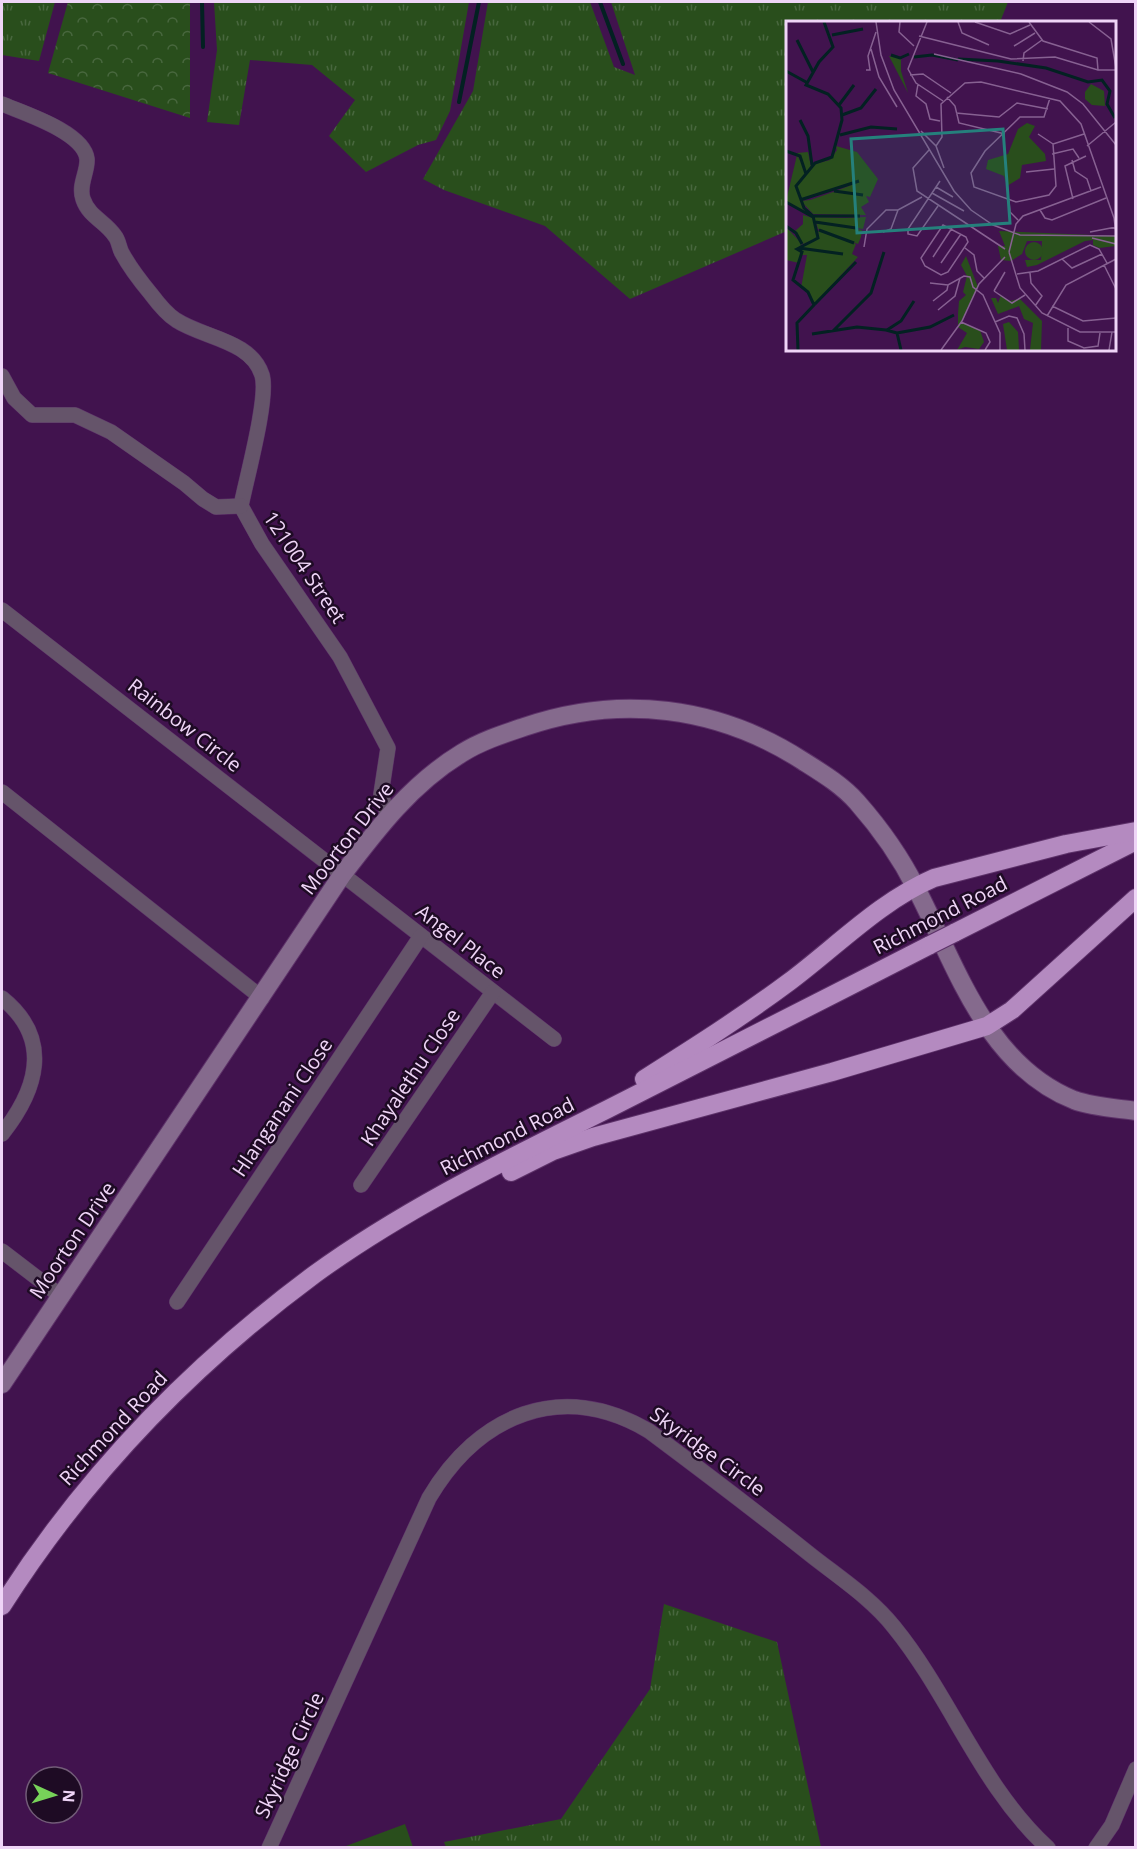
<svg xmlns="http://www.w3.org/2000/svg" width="1137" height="1849" viewBox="0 0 1137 1849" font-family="'Open Sans',sans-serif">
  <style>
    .grass { fill: url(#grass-tufts) }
    .forest { fill: url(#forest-crowns) }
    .pitch { fill: #294e1c }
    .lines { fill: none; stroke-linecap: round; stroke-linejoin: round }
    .stream { stroke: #032122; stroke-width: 4 }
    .street-casing { stroke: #5d3269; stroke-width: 16 }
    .secondary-casing { stroke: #5d3269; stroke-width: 20 }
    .highway-casing { stroke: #5d3269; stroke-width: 20 }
    .street { stroke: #65546a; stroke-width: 15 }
    .secondary { stroke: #856a8d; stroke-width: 18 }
    .highway { stroke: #b48ac0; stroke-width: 18 }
    .highway-bridge-casing { stroke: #5d3269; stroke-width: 20; stroke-linecap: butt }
    .highway-bridge { stroke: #b48ac0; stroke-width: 18 }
    .labels { text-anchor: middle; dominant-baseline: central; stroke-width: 5; stroke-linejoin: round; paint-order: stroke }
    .street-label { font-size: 20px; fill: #efd5f7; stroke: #1e0b24 }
    .inset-river { fill: none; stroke: #032122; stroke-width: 3 }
    .inset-road { fill: none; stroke: #876192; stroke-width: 1.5 }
    .view { fill: #25807c; fill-opacity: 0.15; stroke: #25807c; stroke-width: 3 }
    .inset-edge { fill: none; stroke: #efd5f7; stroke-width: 3 }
  </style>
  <defs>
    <pattern id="grass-tufts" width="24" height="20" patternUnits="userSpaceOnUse" patternTransform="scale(1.5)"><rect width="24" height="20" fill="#294e1c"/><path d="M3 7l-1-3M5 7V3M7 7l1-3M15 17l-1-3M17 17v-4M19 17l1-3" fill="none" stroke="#48673e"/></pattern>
    <pattern id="forest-crowns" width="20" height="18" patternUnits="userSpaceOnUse" patternTransform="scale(1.5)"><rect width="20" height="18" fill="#294e1c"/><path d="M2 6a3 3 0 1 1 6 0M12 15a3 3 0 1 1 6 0" fill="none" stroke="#48673e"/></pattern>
  </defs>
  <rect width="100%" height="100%" fill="#41134e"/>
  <g class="grass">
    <path d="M 2,2 L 55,2 L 39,61 L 2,55 Z"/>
    <path d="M 214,2 L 469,2 L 450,111 L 436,140 L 418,145 L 366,172 L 329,136 L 355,100 L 312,65 L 250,60 L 239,125 L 207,122 L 217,50 Z"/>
    <path d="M 488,2 L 590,2 L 614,67 L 635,75 L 611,2 L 1008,2 L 1000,22 L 788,22 L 787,231 L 630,299 L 545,226 L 444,190 L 423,179 L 473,91 Z"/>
    <path d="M 664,1604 L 777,1642 L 821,1847 L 446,1847 L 444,1842 L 561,1819 L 650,1689 Z"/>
  </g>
  <path class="forest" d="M 68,2 L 190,2 L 190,118 L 48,73 Z"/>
  <path class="pitch" d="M 405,1824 L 413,1847 L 347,1847 L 346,1846 Z"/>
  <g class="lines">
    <g class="stream">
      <path d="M 202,2 L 203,47"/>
      <path d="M 600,2 L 623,64"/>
      <path d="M 459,102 L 479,2"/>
    </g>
    <g class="street-casing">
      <g id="street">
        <path d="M 2,104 C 23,113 84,132 87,159 C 88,172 78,185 83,199 C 89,217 105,221 115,236 C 119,241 119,248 122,253 C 129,266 141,282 151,294 C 157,302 168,315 176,320 C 203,338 251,340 262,375 C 269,397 246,480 241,506 L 262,544 L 340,657 L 388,748 L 381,794 L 388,816"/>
        <path d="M 2,376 L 14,398 L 32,415 L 75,415 L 111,432 L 184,483 L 203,499 L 216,507 L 241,506"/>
        <path d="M 2,610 L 554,1039"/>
        <path d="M 2,792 L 262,998"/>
        <path d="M 2,998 C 53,1039 37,1090 2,1134"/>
        <path d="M 361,1185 L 493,992"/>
        <path d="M 2,1251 L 62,1297"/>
        <path d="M 177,1302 L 421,936"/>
        <path d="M 269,1848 L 429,1498 C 478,1415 561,1379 649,1431 C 704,1472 758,1513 812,1556 C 840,1578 872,1599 894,1627 C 951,1697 981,1787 1048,1848"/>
        <path d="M 1096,1848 L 1112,1825 L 1136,1769"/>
      </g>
    </g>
    <g class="secondary-casing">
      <path id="secondary" d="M 2,1384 L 342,875 C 377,829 411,784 462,753 C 481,741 503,734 524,727 C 620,694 718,706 803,761 C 822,773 842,785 857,802 C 879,827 901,858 916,888 C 956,965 986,1065 1074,1100 C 1093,1107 1115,1108 1136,1111"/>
    </g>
    <g class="highway-casing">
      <g id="highway">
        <path d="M 954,933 L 1136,841"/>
        <path d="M 644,1079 C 693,1048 742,1017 789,982 C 836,947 880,901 934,878 L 1066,844 L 1136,831"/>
        <path d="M 511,1172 L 553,1151 L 593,1137 L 832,1072 L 987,1026 L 1012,1010 L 1136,898"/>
        <path d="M 2,1606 C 84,1477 192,1365 315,1274 C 406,1208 508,1159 608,1109 C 716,1054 823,1000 930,945"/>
      </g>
    </g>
    <use href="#street" class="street"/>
    <use href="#secondary" class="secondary"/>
    <use href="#highway" class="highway"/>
    <g class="highway-bridge-casing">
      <path id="highway-bridge" d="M 930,945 L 954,933"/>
    </g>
    <use href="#highway-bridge" class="highway-bridge"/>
  </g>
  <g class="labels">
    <g class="street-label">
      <text transform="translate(305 567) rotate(56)">121004 Street</text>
      <text transform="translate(185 725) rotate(38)">Rainbow Circle</text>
      <text transform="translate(347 838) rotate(-52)">Moorton Drive</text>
      <text transform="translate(940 915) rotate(-27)">Richmond Road</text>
      <text transform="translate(461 941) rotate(38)">Angel Place</text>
      <text transform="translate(410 1077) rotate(-56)">Khayalethu Close</text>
      <text transform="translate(282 1107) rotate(-56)">Hlanganani Close</text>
      <text transform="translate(507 1136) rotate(-27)">Richmond Road</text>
      <text transform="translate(72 1240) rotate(-56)">Moorton Drive</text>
      <text transform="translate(113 1428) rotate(-47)">Richmond Road</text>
      <text transform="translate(708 1451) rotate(36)">Skyridge Circle</text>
      <text transform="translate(289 1755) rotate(-65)">Skyridge Circle</text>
    </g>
  </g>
  <g transform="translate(786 21)">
    <rect width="330" height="330" fill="#41134e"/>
    <path d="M 103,35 L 115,37 L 115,50 L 122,72 ZM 241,102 L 249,105 L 243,116 L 259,133 L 260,140 L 236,144 L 234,157 L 221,165 L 218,155 L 200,148 L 202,139 L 222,133 L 232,108 ZM 50,125 L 71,131 L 92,158 L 84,176 L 80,175 L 83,181 L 75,186 L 80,194 L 27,193 L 15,180 L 24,179 L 47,171 L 78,174 L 50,170 L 73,161 L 73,160 L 14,178 L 11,165 L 29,143 L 44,139 L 51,129 ZM 22,131 L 25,146 L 10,165 L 17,188 L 26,196 L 0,180 L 11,134 L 20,150 L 11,132 ZM 17,194 L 27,197 L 32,217 L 17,223 L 9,210 L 17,203 ZM 30,201 L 76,209 L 75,216 L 72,223 L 32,208 ZM 0,206 L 16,223 L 11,228 L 15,231 L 13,242 L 0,239 ZM 36,209 L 70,223 L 66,233 L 72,236 L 28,283 L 23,271 L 15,267 L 21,234 L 15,234 L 12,227 L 58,234 L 13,226 L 33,217 L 32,210 ZM 213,210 L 330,215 L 330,225 L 313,227 L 307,224 L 307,219 L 299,220 L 251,244 L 241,246 L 239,239 L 255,239 L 256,220 L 241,220 L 236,233 L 225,240 L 215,239 L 212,225 L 219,225 ZM 180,235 L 192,266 L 175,301 L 194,309 L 198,321 L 193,328 L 179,326 L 171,329 L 181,312 L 172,306 L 172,293 L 173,280 L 180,274 L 177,271 L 181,255 L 175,244 ZM 215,274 L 223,280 L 234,278 L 256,300 L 255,329 L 244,329 L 247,302 L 238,298 L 233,285 L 212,293 L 205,277 L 210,277 L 212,282 ZM 223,301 L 232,311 L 233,329 L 221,329 L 217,303 Z" fill="#294e1c"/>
    <path d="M 28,196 L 59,197 L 80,196 L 77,208 L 29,200 Z" fill="#294e1c"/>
    <path d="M 305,63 L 318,70 L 319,85 L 306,84 L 299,78 L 299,71 ZM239 230a9 9 0 1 1 18 0a9 9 0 1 1-18 0Z" fill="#294e1c"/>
    <path class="inset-river" d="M 46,14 L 77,8M 11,19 L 27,51M 105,34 L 114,37 L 123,33M 128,36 L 146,34 L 172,39M 172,38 L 212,40 L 260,47 L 302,61 L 316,59 L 324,70 L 321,83 L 329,97M 0,50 L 20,61M 53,84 L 68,64M 56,94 L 75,87 L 90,68M 14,99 L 22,115 L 26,144M 54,114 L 85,106 L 111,108M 0,130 L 14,135 L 20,153M 48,170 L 77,174M 14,179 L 73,160M 0,181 L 27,196M 27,195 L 74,195M 29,201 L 70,207M 0,205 L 10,212 L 16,223M 33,209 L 68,222M 13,227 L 57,233M 29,283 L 70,241M 101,309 L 115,300 L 128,280M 47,310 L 85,272 L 98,231M 111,312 L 144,306 L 168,294M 26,313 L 71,306 L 100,309 L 111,312 L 115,329M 12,329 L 11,302 L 28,284 L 22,271 L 7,259 L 16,231 L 11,228 L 32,217 L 27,195 L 18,187 L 10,165 L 29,142 L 46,136 L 56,99 L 55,87 L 42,73 L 20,64 L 33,41 L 47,26 L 38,1"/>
    <path class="inset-road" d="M 90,1 L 95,34 L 108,69 L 168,170 L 185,189 L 207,204 L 234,214 L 330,215M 114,1 L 113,11 L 128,25M 141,1 L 122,48 L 130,62 L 157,80M 172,1 L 176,12 L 203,24M 189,1 L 224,13 L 244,4M 243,1 L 257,20 L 311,37 L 312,49M 303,1 L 325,18 L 330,47M 133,15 L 225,38 L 269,36 L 312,49 L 330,49M 228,25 L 249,12M 85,28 L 93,56 L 111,86M 148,33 L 235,53 L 281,71 L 297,83 L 330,124M 237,40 L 238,32 L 256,19M 80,49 L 84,49 L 82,35 L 90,11M 124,54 L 137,53 L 165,72M 132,63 L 130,75 L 140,83 L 144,98 L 154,100M 161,76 L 169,85 L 173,102 L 219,113M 264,77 L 258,96 L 234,96 L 199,130 L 185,152 L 188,166 L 230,181 L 263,174 L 270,165 L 267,123 L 298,113M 170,92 L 213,96 L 231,82 L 262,88M 135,110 L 150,125 L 158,147M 252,113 L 267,123M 150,125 L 156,116 L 155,83 L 179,62 L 195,61 L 274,80 L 295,103 L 328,197 L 330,212M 301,125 L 330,101M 143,129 L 127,147 L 131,170 L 219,228M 266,133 L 287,128 L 293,137M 286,139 L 289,150 L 301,158 L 305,170M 240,151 L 268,148M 150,166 L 167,176M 146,172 L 178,190M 287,178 L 279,145 L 300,135M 223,180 L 224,191 L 232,199M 152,185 L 131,215 L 122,213 L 122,208 L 154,160M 254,189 L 259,197 L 266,199 L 320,177M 157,204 L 180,216 L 182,221 L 162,251 L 155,254 L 139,245 L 135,237 ZM 97,211 L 105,208 L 112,189M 304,211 L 330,206M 306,217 L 330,223M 78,226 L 81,208 L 100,189 L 112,189 L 136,176M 179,227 L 188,234 L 191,250 L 198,257M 223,231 L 234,267 L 256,292 L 294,311 L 330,311M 223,231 L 230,203 L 237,195 L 315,166M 147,236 L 166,207M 276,238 L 286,247 L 316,233M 155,242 L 175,213M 318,244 L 330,268M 244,252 L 245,262 L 256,275 L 249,285M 231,253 L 252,250 L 304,224 L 313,228 L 321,242M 144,262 L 162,264 L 178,255 L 184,256 L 187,266 L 197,274 L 214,312 L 214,329M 208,270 L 226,282 L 239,274M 208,270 L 219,251M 147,280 L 161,269 L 162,264M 266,285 L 297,300 L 330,297M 152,289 L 169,275 L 174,257M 261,295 L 280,264 L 330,238M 175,301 L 200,312 L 204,321 L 199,329M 209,301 L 223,295 L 231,297 L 238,313 L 239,329M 282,307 L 282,320 L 298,327 L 312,325 L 314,312M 155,329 L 176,300 L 193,263 L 219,236M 323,329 L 326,311"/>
    <path class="view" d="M 217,108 L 224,202 L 71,212 L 65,118 Z"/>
    <rect width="330" height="330" class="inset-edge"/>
  </g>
  <rect width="1137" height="1849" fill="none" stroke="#efd5f7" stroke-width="6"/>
  <g transform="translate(54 1795) rotate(94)"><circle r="28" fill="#1e0b24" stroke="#725c78" stroke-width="1.5"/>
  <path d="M0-4.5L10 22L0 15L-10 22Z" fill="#77d259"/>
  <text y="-9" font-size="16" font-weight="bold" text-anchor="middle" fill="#efd5f7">N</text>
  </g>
</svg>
